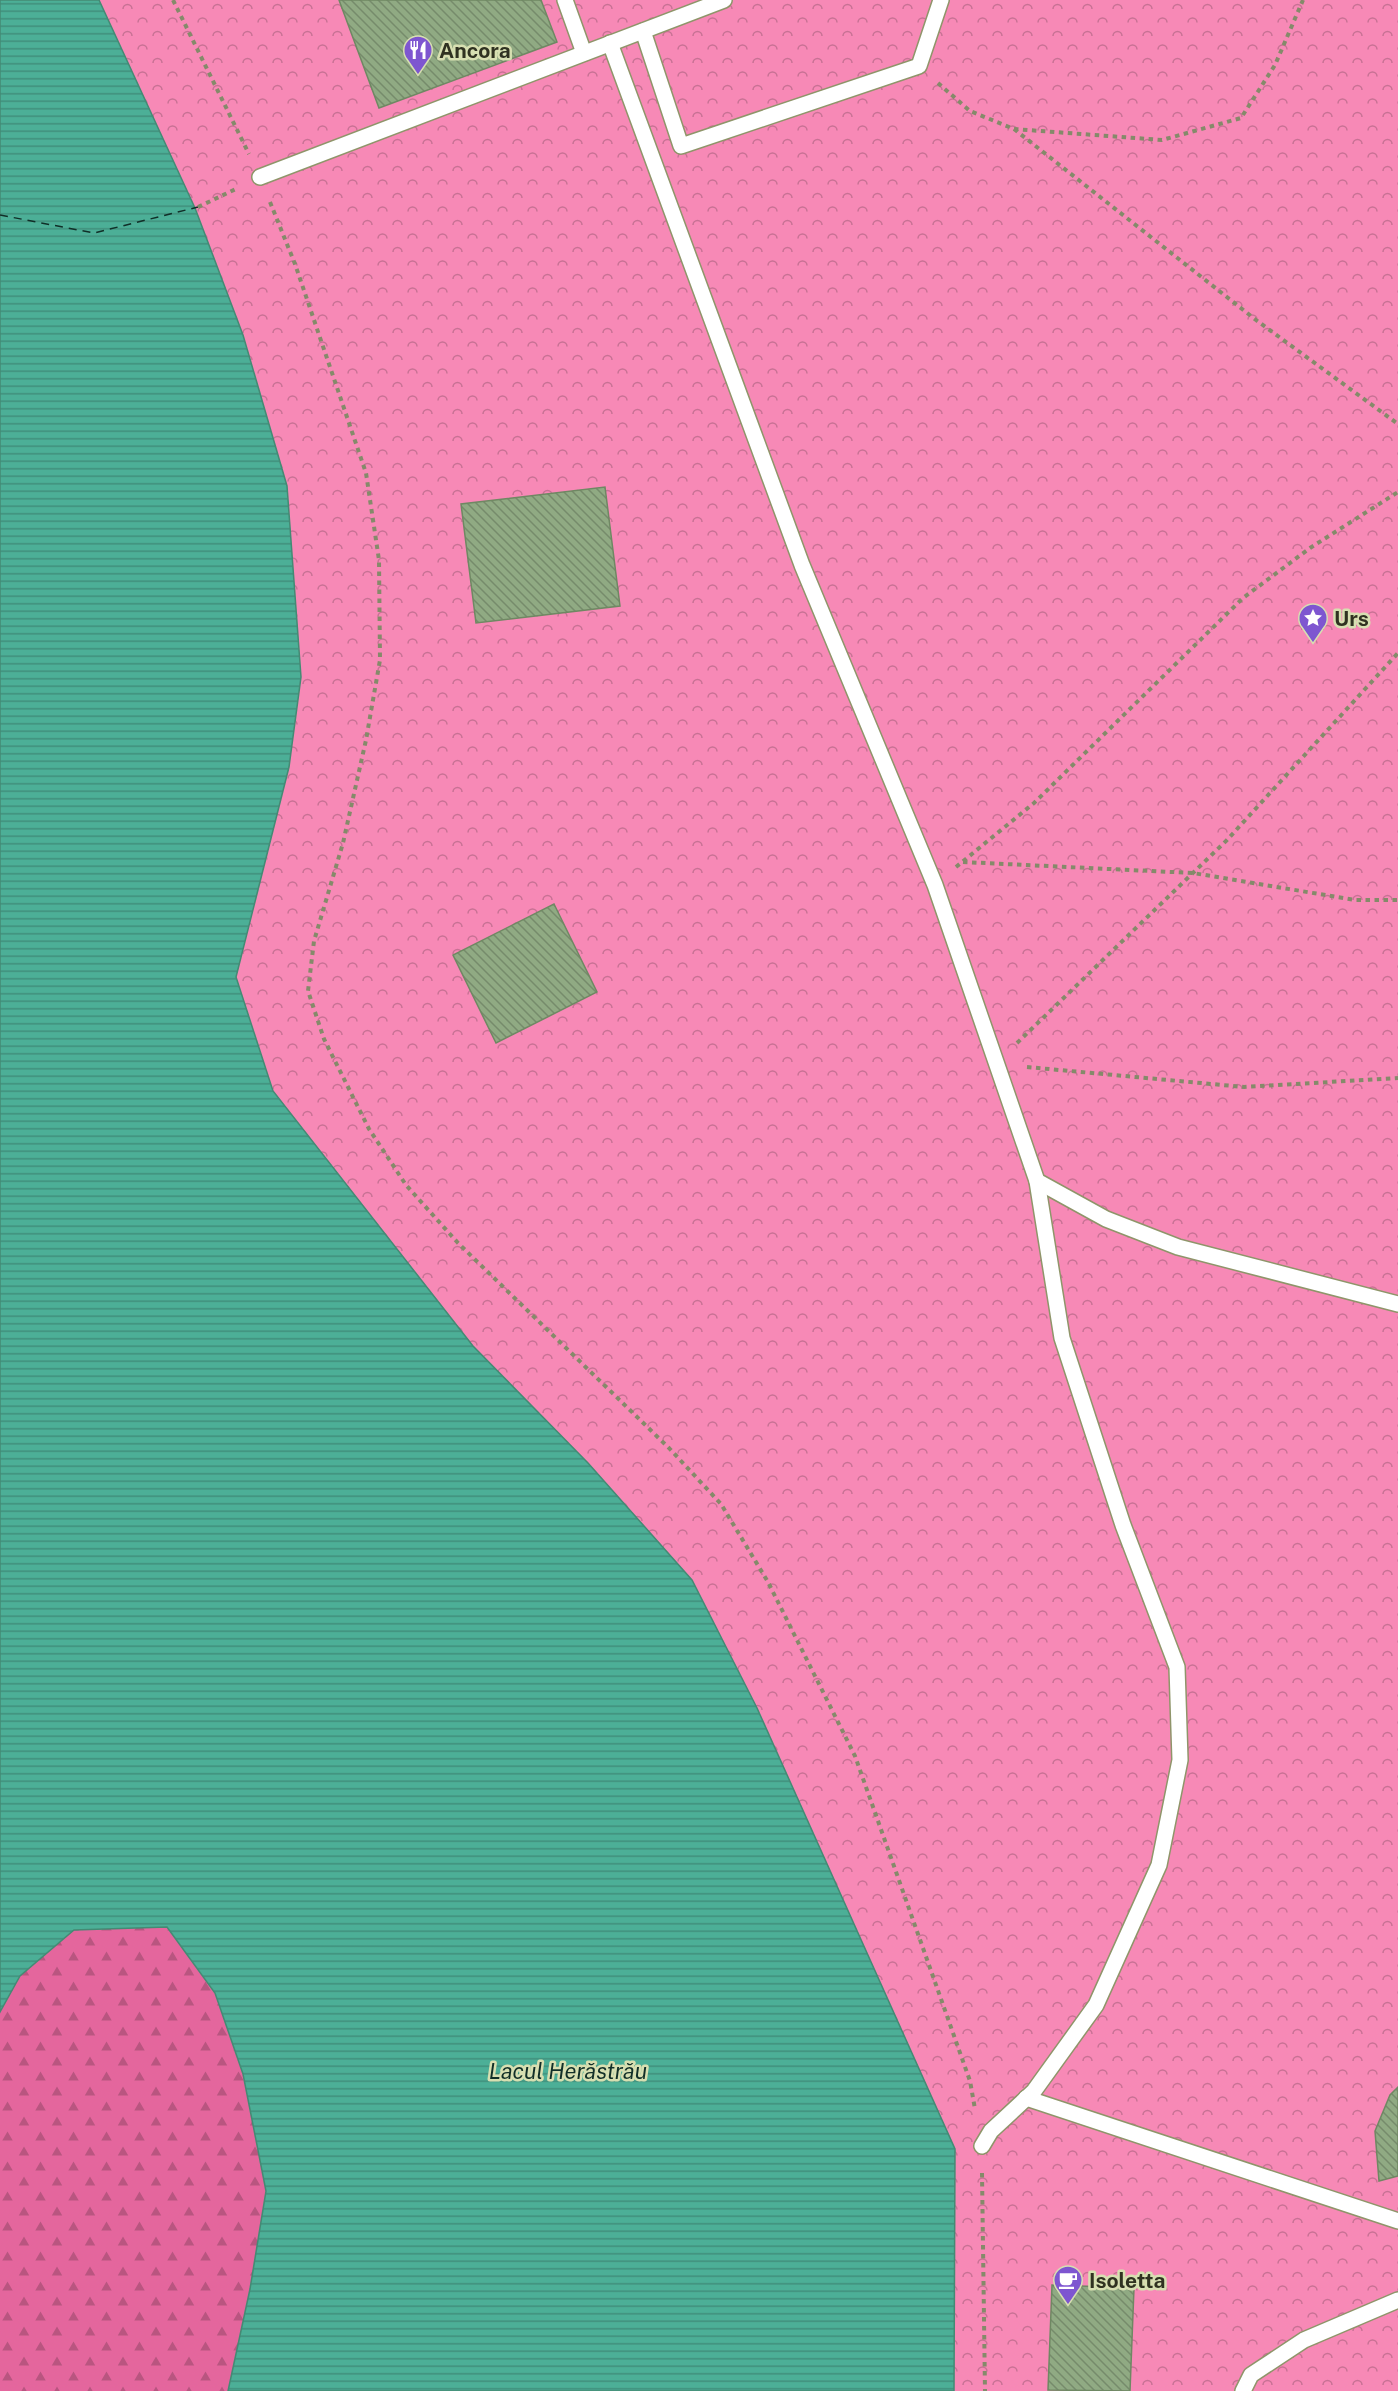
<svg xmlns="http://www.w3.org/2000/svg" width="1398" height="2391" viewBox="0 0 1398 2391" font-family="'Public Sans',sans-serif">
  <style>
    .forest { fill: url(#forest-firs) }
    .park { fill: url(#park-crowns) }
    .water { fill: url(#water-rules); stroke: #448a74; stroke-width: 1.5 }
    .lines { fill: none; stroke-linecap: round; stroke-linejoin: round }
    .ferry { stroke: #112f28; stroke-width: 1.5; stroke-dasharray: 8 6; stroke-linecap: butt }
    .building { fill: url(#building-back-hatch); stroke: #6f8863; stroke-width: 1.5 }
    .service-casing { stroke: #8f956a; stroke-width: 18 }
    .path { stroke: #858a6a; stroke-width: 4; stroke-dasharray: 4.5 4.5; stroke-linecap: butt }
    .service { stroke: #fff; stroke-width: 15 }
    .labels { text-anchor: middle; dominant-baseline: central; stroke-width: 5; stroke-linejoin: round; paint-order: stroke }
    .poi-label { font-size: 21px; font-weight: bold; fill: #303221; stroke: #d7dfb1; text-anchor: start }
    .water-label { font-size: 22px; font-style: italic; fill: #112f28; stroke: #d7dfb1 }
  </style>
  <defs>
    <pattern id="forest-firs" width="22" height="20" patternUnits="userSpaceOnUse" patternTransform="scale(1.5)"><rect width="22" height="20" fill="#e4669d"/><path d="M5 1l3.5 6h-7zM16 11l3.5 6h-7z" fill="#b95580"/></pattern>
    <pattern id="park-crowns" width="20" height="18" patternUnits="userSpaceOnUse" patternTransform="scale(1.5)"><rect width="20" height="18" fill="#f789b6"/><path d="M2 6a3 3 0 1 1 6 0M12 15a3 3 0 1 1 6 0" fill="none" stroke="#c87194"/></pattern>
    <pattern id="water-rules" width="6" height="5" patternUnits="userSpaceOnUse" patternTransform="scale(1.5)"><rect width="6" height="5" fill="#4caf97"/><path d="M0 2.5h6" fill="none" stroke="#408f7b"/></pattern>
    <pattern id="building-back-hatch" width="6" height="6" patternUnits="userSpaceOnUse" patternTransform="scale(1.5)"><rect width="6" height="6" fill="#90aa83"/><path d="M-1 5l2 2M0 0l6 6M5-1l2 2" fill="none" stroke="#768b6b"/></pattern>
  </defs>
  <rect width="100%" height="100%" fill="#d7dfb1"/>
  <path class="forest" d="M 167,1927 L 215,1993 L 243,2074 L 266,2191 L 250,2289 L 228,2391 L 0,2391 L 0,2012 L 20,1976 L 74,1930 Z"/>
  <path class="park" d="M 99,0 L 1398,0 L 1398,2391 L 954,2391 L 955,2149 L 757,1708 L 692,1580 L 588,1463 L 473,1346 L 273,1091 L 235,977 L 289,767 L 301,677 L 287,486 L 243,335 L 195,208 Z"/>
  <path class="water" d="M 0,0 L 99,0 L 195,208 L 243,335 L 287,486 L 301,677 L 289,767 L 236,977 L 273,1091 L 473,1346 L 588,1463 L 692,1580 L 757,1708 L 955,2149 L 954,2391 L 228,2391 L 250,2289 L 266,2191 L 243,2074 L 215,1993 L 167,1927 L 74,1930 L 20,1976 L 0,2012 Z"/>
  <g class="lines">
    <path class="ferry" d="M 0,215 L 94,233 L 198,207"/>
  </g>
  <g class="building">
    <path d="M 339,0 L 541,0 L 557,42 L 379,108 Z"/>
    <path d="M 605,487 L 620,606 L 476,623 L 461,504 Z"/>
    <path d="M 554,904 L 597,992 L 496,1043 L 453,955 Z"/>
    <path d="M 1398,2087 L 1398,2176 L 1379,2181 L 1375,2131 L 1390,2095 Z"/>
    <path d="M 1052,2285 L 1134,2288 L 1130,2391 L 1048,2390 Z"/>
  </g>
  <g class="lines">
    <g class="service-casing">
      <g id="service">
        <path d="M 565,0 L 584,53"/>
        <path d="M 643,31 L 681,146 L 919,66 L 941,0"/>
        <path d="M 610,43 L 802,565 L 935,885 L 1037,1181 L 1106,1219 L 1178,1247 L 1398,1304"/>
        <path d="M 260,177 L 724,0"/>
        <path d="M 1026,2098 L 1398,2221"/>
        <path d="M 982,2146 L 991,2131 L 1034,2091 L 1096,2005 L 1159,1865 L 1180,1760 L 1177,1667 L 1123,1525 L 1062,1338 L 1037,1181"/>
        <path d="M 1243,2391 L 1251,2375 L 1304,2340 L 1398,2300"/>
      </g>
    </g>
    <g class="path">
      <path d="M 173,0 L 249,154"/>
      <path d="M 938,83 L 970,111 L 1014,129 L 1162,140 L 1241,118 L 1275,65 L 1303,0"/>
      <path d="M 1014,129 L 1256,320 L 1398,424"/>
      <path d="M 270,202 L 295,264 L 366,473 L 379,560 L 380,660 L 366,740 L 343,843 L 314,941 L 308,991 L 324,1039 L 369,1129 L 406,1185 L 458,1243 L 669,1448 L 721,1504 L 768,1582 L 855,1756 L 970,2081 L 975,2109"/>
      <path d="M 198,207 L 238,188"/>
      <path d="M 963,862 L 1193,873 L 1355,900 L 1398,900"/>
      <path d="M 956,867 L 1034,803 L 1243,598 L 1310,548 L 1398,492"/>
      <path d="M 1017,1043 L 1227,840 L 1398,653"/>
      <path d="M 1027,1067 L 1244,1087 L 1398,1078"/>
      <path d="M 982,2173 L 985,2391"/>
    </g>
    <use href="#service" class="service"/>
  </g>
  <defs>
    <g id="restaurant-pin" transform="scale(1.5)"><path d="M0 17L-7.5 6A9.5 9.5 0 1 1 7.5 6Z" fill="#7e56d0" stroke="#d7dfb1"/><path d="M-5-6h1v4h1v-4h1v4h1v-4h1v5L-1.5 .5V6h-2V.5L-5-1ZM5-6V6H3V1.5H1.5Q1.5-4 5-6Z" fill="#fff"/></g>
    <g id="sight-pin" transform="scale(1.5)"><path d="M0 17L-7.5 6A9.5 9.5 0 1 1 7.5 6Z" fill="#7e56d0" stroke="#d7dfb1"/><path d="M0-6L1.8-2.2L6-1.7L2.9 1.2L3.7 5.4L0 3.3L-3.7 5.4L-2.9 1.2L-6-1.7L-1.8-2.2Z" fill="#fff"/></g>
    <g id="cafe-pin" transform="scale(1.5)"><path d="M0 17L-7.5 6A9.5 9.5 0 1 1 7.5 6Z" fill="#7e56d0" stroke="#d7dfb1"/><path d="M-5.5-4.5H6V0H3Q3 3.5 0 3.5H-2.5Q-5.5 3.5-5.5 0ZM3-3.2v2h1.7v-2ZM-6 4.5H4V6H-6Z" fill="#fff"/></g>
  </defs>
  <g fill-rule="evenodd">
    <use href="#restaurant-pin" x="418" y="50"/>
    <use href="#sight-pin" x="1313" y="618"/>
    <use href="#cafe-pin" x="1068" y="2280"/>
  </g>
  <g class="labels">
    <g class="poi-label">
      <text x="439" y="50">Ancora</text>
      <text x="1334" y="618">Urs</text>
      <text x="1089" y="2280">Isoletta</text>
    </g>
    <g class="water-label">
      <text x="568" y="2071">Lacul Herăstrău</text>
    </g>
  </g>
</svg>
